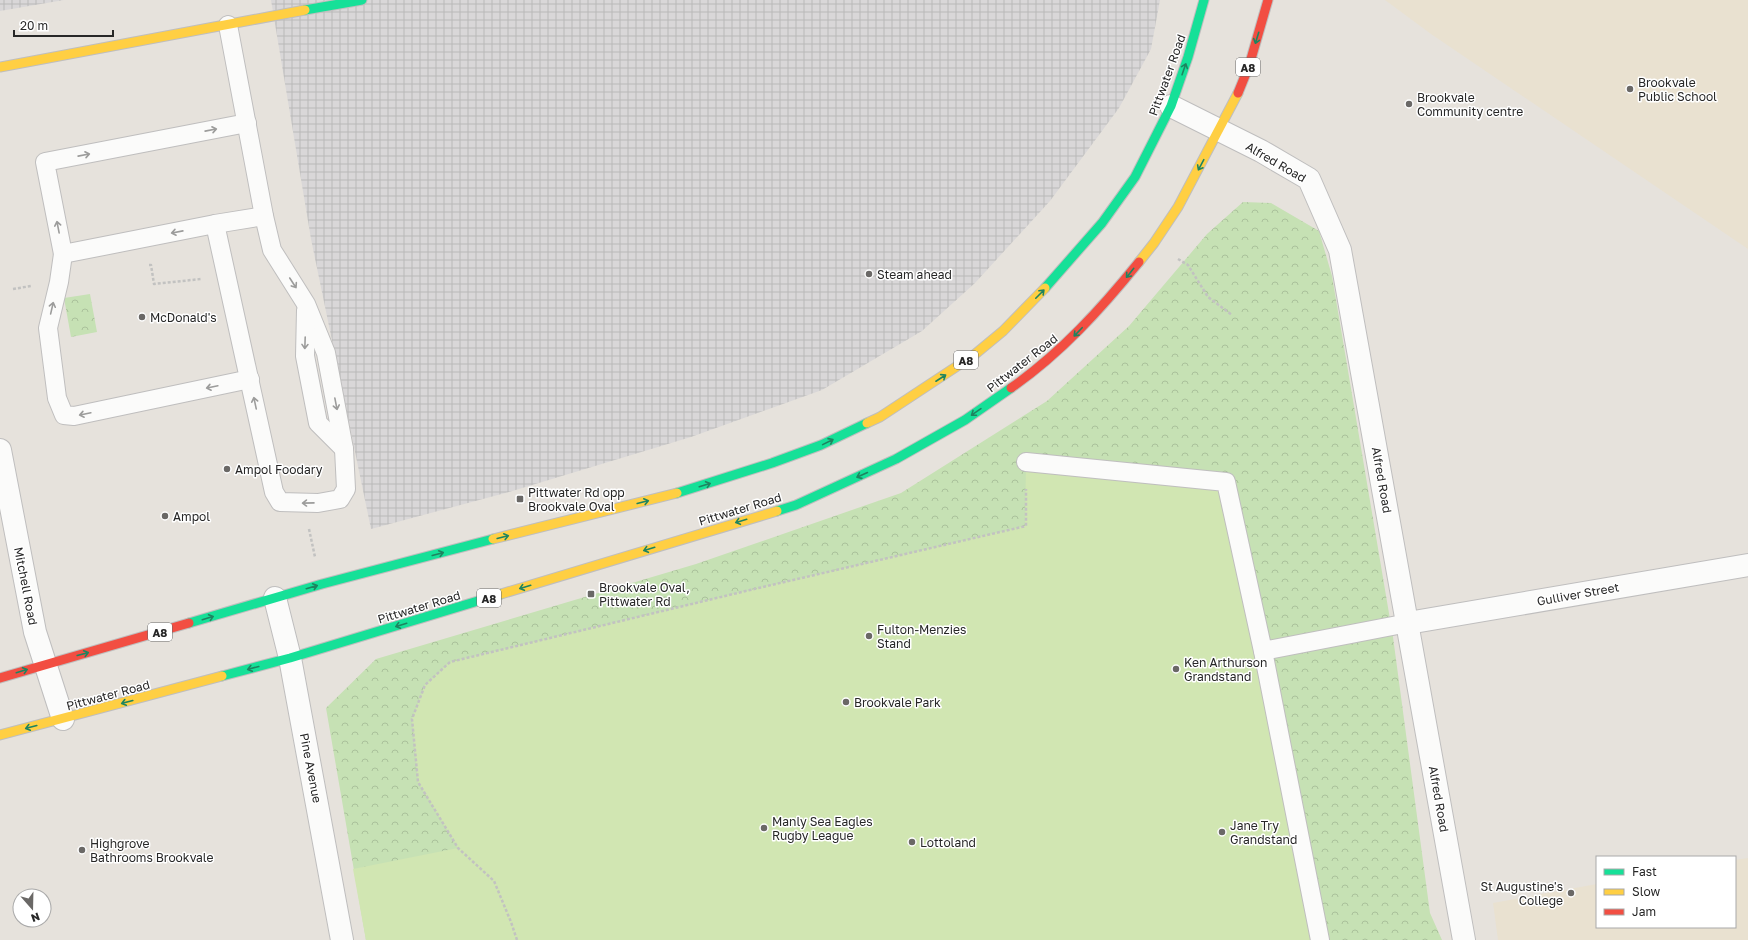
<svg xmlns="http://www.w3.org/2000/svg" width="1748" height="940" viewBox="0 0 1748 940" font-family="'Golos Text',sans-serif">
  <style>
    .industrial { fill: url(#industrial-grid) }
    .education { fill: #e9e1d0 }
    .park { fill: url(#park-crowns) }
    .pitch { fill: #d1e6b2 }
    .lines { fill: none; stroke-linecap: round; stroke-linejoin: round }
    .lane-casing { stroke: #bfbebe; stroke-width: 20 }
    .street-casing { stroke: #bfbebe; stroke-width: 24 }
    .fast-casing { stroke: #bfbebe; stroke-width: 11 }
    .slow-casing { stroke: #bfbebe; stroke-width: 11 }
    .jam-casing { stroke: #bfbebe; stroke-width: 11 }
    .path { stroke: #c2c2c1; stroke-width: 2.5; stroke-dasharray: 3 2; stroke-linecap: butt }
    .lane { stroke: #fbfbfa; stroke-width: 18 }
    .street { stroke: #fbfbfa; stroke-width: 22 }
    .fast { stroke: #16e098; stroke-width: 9 }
    .slow { stroke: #ffcf43; stroke-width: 9 }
    .jam { stroke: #f24e42; stroke-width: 9 }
    .oneway { stroke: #1e8460 }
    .oneway2 { stroke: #9c9c9b }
    .poi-dot { fill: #6a6866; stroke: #fff; stroke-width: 1.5 }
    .labels { text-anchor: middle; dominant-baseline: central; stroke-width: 3; stroke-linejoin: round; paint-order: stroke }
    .shield { fill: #fff; stroke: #686868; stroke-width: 1 }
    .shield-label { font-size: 11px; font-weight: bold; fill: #272727 }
    .street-label { font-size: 12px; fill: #272727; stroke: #fff }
    .poi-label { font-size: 12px; fill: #272727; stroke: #fff; text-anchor: start }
  </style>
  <defs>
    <pattern id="industrial-grid" width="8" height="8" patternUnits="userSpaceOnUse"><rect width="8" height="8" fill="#d9d7d8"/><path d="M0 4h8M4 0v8" fill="none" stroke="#bab9b9"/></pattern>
    <pattern id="park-crowns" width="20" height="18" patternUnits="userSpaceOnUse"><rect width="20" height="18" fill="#c6e1b4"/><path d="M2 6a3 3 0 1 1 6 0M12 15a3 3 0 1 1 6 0" fill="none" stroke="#aac19b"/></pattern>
  </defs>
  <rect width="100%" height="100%" fill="#e6e2dc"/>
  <g class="industrial">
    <path d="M 0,0 L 64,0 L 0,11 Z"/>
    <path d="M 271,0 L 1160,0 L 1151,49 L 1119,108 L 1050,201 L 975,283 L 922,331 L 822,390 L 691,437 L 509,492 L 371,529 L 311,239 Z"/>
  </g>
  <g class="education">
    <path d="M 1385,0 L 1748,0 L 1748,249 L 1431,34 Z"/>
    <path d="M 1748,858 L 1748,940 L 1498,940 L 1493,903 L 1597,884 L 1597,927 L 1735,927 L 1735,860 Z"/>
  </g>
  <g class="park">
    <path d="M 1243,202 L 1271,203 L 1319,231 L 1332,276 L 1393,637 L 1430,913 L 1442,940 L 366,940 L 326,708 L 376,659 L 696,564 L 901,493 L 1047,401 L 1129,326 L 1207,234 Z"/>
    <path d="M 90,294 L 97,332 L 71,337 L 64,298 Z"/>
  </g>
  <path class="pitch" d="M 1026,462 L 1226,482 L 1320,940 L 366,940 L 353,869 L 458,848 L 418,782 L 412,719 L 425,685 L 450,662 L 750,590 L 1025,526 Z"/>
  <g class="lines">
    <g class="lane-casing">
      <g id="lane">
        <path d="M 247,123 L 45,162 L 63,254 L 215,224 L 264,216"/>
        <path d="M 215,224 L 274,492 L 280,502 L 318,503 L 340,499 L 346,489 L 344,449 L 326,353 L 306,304 L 272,250 L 264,216 L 228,25"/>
        <path d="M 63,254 L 59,282 L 48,328 L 57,398 L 64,415 L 74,416 L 250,379"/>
        <path d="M 306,310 L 305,356 L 318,423 L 344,449"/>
        <path d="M 1026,462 L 1226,482 L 1263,651 L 1320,940"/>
        <path d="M 1263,651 L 1408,623"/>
      </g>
    </g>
    <g class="street-casing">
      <g id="street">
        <path d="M 1171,106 L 1261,151 L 1309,179 L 1340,250 L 1464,940"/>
        <path d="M 0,450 L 35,632 L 63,719"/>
        <path d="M 275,598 L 290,658 L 342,940"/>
        <path d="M 1408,623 L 1748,565"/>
      </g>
    </g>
    <g class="fast-casing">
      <g id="fast">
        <path d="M 305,10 L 362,0"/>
        <path d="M 1045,288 L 1102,223 L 1135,177 L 1171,106 L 1188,57 L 1204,0"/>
        <path d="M 677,493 L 772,463 L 821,445 L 867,423"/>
        <path d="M 777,511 L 796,505 L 896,459 L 965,420 L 1011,388"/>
        <path d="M 189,623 L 322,584 L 493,539"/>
        <path d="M 222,676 L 290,658 L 501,594"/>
      </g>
    </g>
    <g class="slow-casing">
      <g id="slow">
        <path d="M 0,67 L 305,10"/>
        <path d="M 1139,262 L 1154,243 L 1178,207 L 1238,93"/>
        <path d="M 867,423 L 880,417 L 974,355 L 1003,331 L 1045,288"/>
        <path d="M 493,539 L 677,493"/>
        <path d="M 501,594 L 777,511"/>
        <path d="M 0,735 L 222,676"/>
      </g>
    </g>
    <g class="jam-casing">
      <g id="jam">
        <path d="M 1238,93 L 1249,66 L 1268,0"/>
        <path d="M 1011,388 C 1061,353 1101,309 1139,262"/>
        <path d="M 0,678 L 189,623"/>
      </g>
    </g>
    <g class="path">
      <path d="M 1178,259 L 1188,265 L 1208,297 L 1232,315"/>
      <path d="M 149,265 L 151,265 L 154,284 L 201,279"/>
      <path d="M 13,289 L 31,286"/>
      <path d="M 309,529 L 315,557"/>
      <path d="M 517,940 L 511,922 L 494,881 L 458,848 L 418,782 L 412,719 L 425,685 L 450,662 L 750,590 L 1026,526 L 1026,489"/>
    </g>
    <use href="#lane" class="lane"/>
    <use href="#street" class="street"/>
    <use href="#fast" class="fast"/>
    <use href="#slow" class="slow"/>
    <use href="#jam" class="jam"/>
  </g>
  <defs><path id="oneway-shaft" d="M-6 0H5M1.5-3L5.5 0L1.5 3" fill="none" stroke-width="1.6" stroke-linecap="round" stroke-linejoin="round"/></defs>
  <g class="oneway">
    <use href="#oneway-shaft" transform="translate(1257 38) rotate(107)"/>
    <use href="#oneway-shaft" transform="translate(1184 69) rotate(-71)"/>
    <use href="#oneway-shaft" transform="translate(1201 165) rotate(118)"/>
    <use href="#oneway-shaft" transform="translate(1130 273) rotate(129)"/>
    <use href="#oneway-shaft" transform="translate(1040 294) rotate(-45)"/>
    <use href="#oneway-shaft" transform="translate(1078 332) rotate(134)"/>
    <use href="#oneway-shaft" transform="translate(941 378) rotate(-33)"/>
    <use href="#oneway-shaft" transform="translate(976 412) rotate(145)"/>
    <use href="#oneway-shaft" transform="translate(828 442) rotate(-26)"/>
    <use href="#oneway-shaft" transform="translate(862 475) rotate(156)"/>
    <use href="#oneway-shaft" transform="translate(705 485) rotate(-17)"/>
    <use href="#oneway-shaft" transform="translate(643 502) rotate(-14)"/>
    <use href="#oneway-shaft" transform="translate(741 521) rotate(163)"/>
    <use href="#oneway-shaft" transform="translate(503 537) rotate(-14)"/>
    <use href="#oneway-shaft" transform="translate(649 549) rotate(163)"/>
    <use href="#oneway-shaft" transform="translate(438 554) rotate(-15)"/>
    <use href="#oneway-shaft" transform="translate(312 587) rotate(-16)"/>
    <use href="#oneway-shaft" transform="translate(525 587) rotate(163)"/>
    <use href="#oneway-shaft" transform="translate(208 618) rotate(-17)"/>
    <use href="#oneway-shaft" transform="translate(401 625) rotate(163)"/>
    <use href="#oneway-shaft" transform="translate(83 654) rotate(-15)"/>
    <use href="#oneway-shaft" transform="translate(253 668) rotate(165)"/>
    <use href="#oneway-shaft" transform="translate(22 671) rotate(-17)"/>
    <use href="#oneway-shaft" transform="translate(127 702) rotate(165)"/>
    <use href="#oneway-shaft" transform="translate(31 727) rotate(165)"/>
  </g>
  <g class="oneway2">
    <use href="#oneway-shaft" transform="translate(211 130) rotate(-11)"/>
    <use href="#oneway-shaft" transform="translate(84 155) rotate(-11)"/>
    <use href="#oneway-shaft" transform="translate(58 227) rotate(-101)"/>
    <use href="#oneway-shaft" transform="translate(177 232) rotate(169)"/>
    <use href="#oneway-shaft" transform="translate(293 283) rotate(57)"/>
    <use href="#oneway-shaft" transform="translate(52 308) rotate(-77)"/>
    <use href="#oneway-shaft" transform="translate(305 343) rotate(92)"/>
    <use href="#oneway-shaft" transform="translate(212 387) rotate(168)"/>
    <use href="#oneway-shaft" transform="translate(255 403) rotate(-102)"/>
    <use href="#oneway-shaft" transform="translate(336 404) rotate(79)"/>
    <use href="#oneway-shaft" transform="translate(85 414) rotate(168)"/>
    <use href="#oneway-shaft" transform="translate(308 503) rotate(179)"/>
  </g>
  <g class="poi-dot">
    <circle cx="1630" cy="89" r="4"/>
    <circle cx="1409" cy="104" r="4"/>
    <circle cx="869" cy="274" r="4"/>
    <circle cx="142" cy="317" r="4"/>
    <circle cx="227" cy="469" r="4"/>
    <rect x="516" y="495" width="8" height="8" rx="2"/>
    <circle cx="165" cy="516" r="4"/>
    <rect x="587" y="590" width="8" height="8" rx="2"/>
    <circle cx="869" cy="636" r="4"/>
    <circle cx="1176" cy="669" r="4"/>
    <circle cx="846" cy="702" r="4"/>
    <circle cx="764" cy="828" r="4"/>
    <circle cx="1222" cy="832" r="4"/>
    <circle cx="912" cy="842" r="4"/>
    <circle cx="82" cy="850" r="4"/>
    <circle cx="1571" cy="893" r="4"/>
  </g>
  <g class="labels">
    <g class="shield">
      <rect x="1236" y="58" width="24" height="18" rx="3"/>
      <rect x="954" y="351" width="24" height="18" rx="3"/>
      <rect x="477" y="589" width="24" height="18" rx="3"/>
      <rect x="148" y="623" width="24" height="18" rx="3"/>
    </g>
    <g class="shield-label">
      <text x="1248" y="67">A8</text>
      <text x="966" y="360">A8</text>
      <text x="489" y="598">A8</text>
      <text x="160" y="632">A8</text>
    </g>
    <g class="street-label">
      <text transform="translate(1167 75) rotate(-70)">Pittwater Road</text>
      <text transform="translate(1276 162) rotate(30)">Alfred Road</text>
      <text transform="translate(1022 363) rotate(-38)">Pittwater Road</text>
      <text transform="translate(1382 480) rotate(80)">Alfred Road</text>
      <text transform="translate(740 509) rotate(-17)">Pittwater Road</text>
      <text transform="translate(26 586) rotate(79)">Mitchell Road</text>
      <text transform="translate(1578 594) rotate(-10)">Gulliver Street</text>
      <text transform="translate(419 607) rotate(-17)">Pittwater Road</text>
      <text transform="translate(108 695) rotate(-15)">Pittwater Road</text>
      <text transform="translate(311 768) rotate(79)">Pine Avenue</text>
      <text transform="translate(1439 799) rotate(80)">Alfred Road</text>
    </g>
    <g class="poi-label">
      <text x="1638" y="82">Brookvale<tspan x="1638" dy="14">Public School</tspan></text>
      <text x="1417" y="97">Brookvale<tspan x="1417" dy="14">Community centre</tspan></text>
      <text x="877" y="274">Steam ahead</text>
      <text x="150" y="317">McDonald's</text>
      <text x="235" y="469">Ampol Foodary</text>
      <text x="528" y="492">Pittwater Rd opp<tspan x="528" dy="14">Brookvale Oval</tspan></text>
      <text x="173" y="516">Ampol</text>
      <text x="599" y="587">Brookvale Oval,<tspan x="599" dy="14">Pittwater Rd</tspan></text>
      <text x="877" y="629">Fulton-Menzies<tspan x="877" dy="14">Stand</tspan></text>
      <text x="1184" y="662">Ken Arthurson<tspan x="1184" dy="14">Grandstand</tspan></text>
      <text x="854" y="702">Brookvale Park</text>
      <text x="772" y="821">Manly Sea Eagles<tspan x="772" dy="14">Rugby League</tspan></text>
      <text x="1230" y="825">Jane Try<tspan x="1230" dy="14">Grandstand</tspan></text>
      <text x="920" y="842">Lottoland</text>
      <text x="90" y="843">Highgrove<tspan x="90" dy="14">Bathrooms Brookvale</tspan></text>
      <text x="1563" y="886" text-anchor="end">St Augustine's<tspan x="1563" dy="14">College</tspan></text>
    </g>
  </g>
  <rect x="1596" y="856" width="140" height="72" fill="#ffffff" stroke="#a9a9a9"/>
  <rect x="1604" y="869" width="20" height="6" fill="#16e098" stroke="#a9a9a9"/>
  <text x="1632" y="876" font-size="12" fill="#272727">Fast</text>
  <rect x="1604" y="889" width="20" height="6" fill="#ffcf43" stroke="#a9a9a9"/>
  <text x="1632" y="896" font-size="12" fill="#272727">Slow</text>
  <rect x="1604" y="909" width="20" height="6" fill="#f24e42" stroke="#a9a9a9"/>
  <text x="1632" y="916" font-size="12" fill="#272727">Jam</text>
  <g transform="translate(32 908) rotate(160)"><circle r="19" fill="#ffffff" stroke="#a9a9a9"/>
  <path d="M0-3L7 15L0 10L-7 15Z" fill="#6a6866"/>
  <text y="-6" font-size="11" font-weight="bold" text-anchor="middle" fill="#272727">N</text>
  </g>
  <path d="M14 30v6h99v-6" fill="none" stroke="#272727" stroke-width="2"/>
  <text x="20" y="30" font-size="12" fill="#272727" stroke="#ffffff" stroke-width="3" paint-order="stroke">20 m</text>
</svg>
